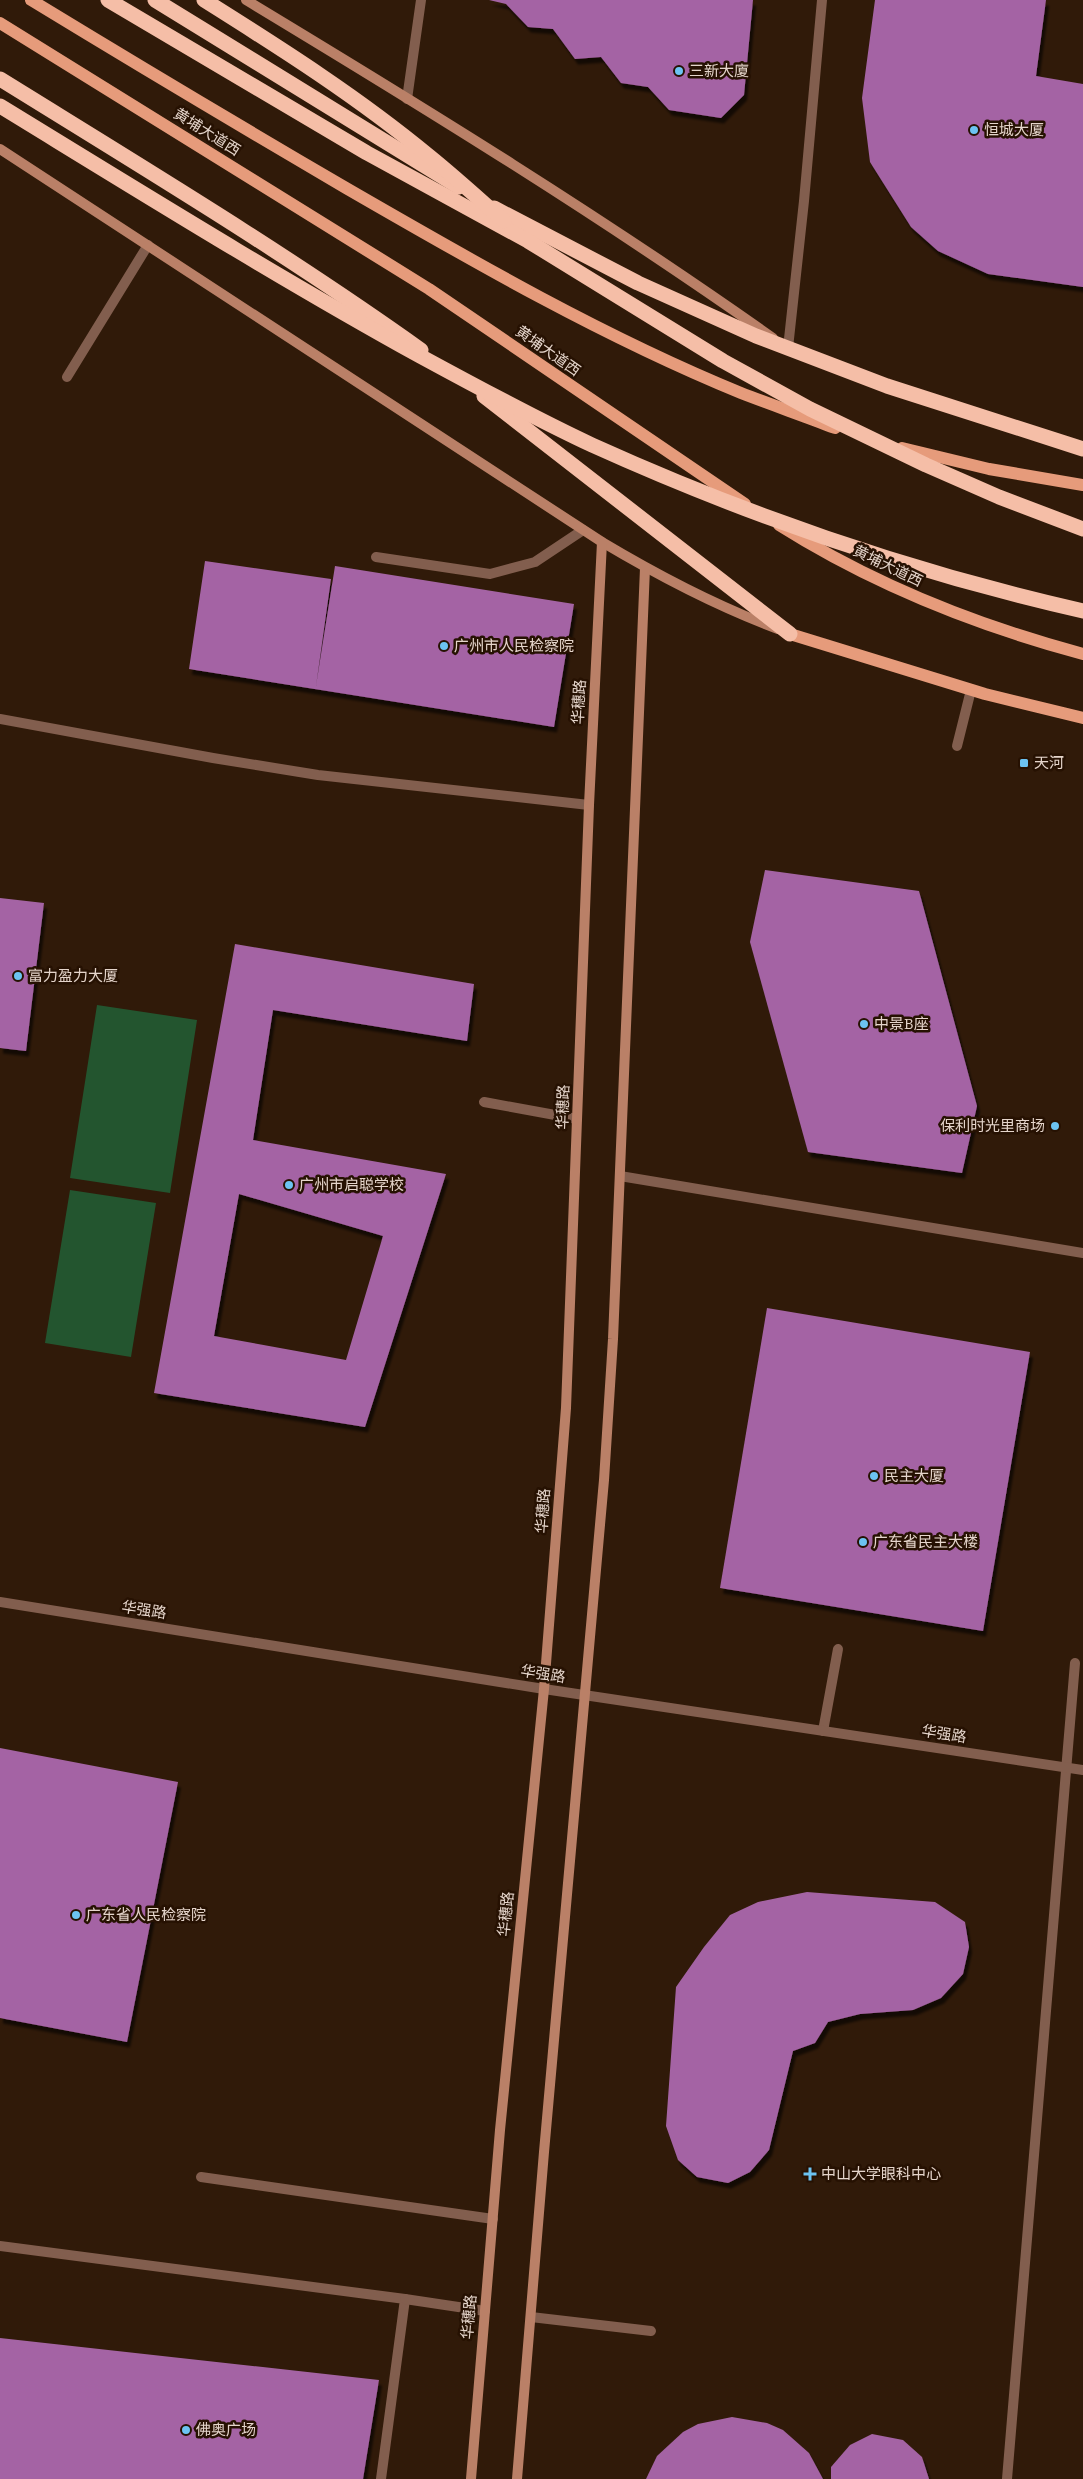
<svg xmlns="http://www.w3.org/2000/svg" width="1083" height="2479" viewBox="0 0 1083 2479" font-family="Bitter,'Noto Sans SC',serif">
  <style>
    .green { fill: #23552f }
    .building { fill: #a464a4; fill-rule: evenodd; filter: url(#shadow) }
    .lines { fill: none; stroke-linecap: round; stroke-linejoin: round }
    .lane { stroke: #825e4e; stroke-width: 10 }
    .street { stroke: #825e4e; stroke-width: 10 }
    .secondary { stroke: #ba8067; stroke-width: 10 }
    .primary { stroke: #e69b7b; stroke-width: 12 }
    .highway { stroke: #f5bea7; stroke-width: 15 }
    .highway-bridge { stroke: #f5bea7; stroke-width: 15 }
    .poi-dot { fill: #6cc3f2; stroke: #261102; stroke-width: 2 }
    .labels { text-anchor: middle; dominant-baseline: central; stroke-width: 5; stroke-linejoin: round; paint-order: stroke }
    .poi-label { font-size: 15px; fill: #e5d5cb; stroke: #261102; text-anchor: start }
    .street-label { font-size: 15px; fill: #e5d5cb; stroke: #261102 }
  </style>
  <defs>
    <filter id="shadow"><feDropShadow dx="3" dy="5.5" stdDeviation="1" flood-color="#0009"/></filter>
  </defs>
  <rect width="100%" height="100%" fill="#301a09"/>
  <g class="green">
    <path d="M 97,1005 L 197,1020 L 170,1193 L 70,1178 Z"/>
    <path d="M 70,1190 L 156,1203 L 131,1357 L 45,1343 Z"/>
  </g>
  <g class="building">
    <path d="M 489,0 L 753,0 L 744,95 L 721,118 L 669,110 L 648,87 L 621,83 L 601,57 L 575,59 L 553,29 L 528,27 L 506,4 Z"/>
    <path d="M 875,0 L 1046,0 L 1036,76 L 1083,84 L 1083,287 L 988,274 L 938,251 L 911,227 L 870,162 L 862,98 Z"/>
    <path d="M 205,561 L 331,579 L 316,686 L 335,566 L 574,604 L 554,727 L 189,669 Z"/>
    <path d="M 765,870 L 919,891 L 977,1106 L 962,1173 L 808,1152 L 750,942 Z"/>
    <path d="M 0,898 L 44,903 L 26,1051 L 0,1048 Z"/>
    <path d="M 235,944 L 474,984 L 467,1041 L 273,1010 L 253,1140 L 446,1174 L 365,1427 L 154,1393 ZM 239,1194 L 383,1236 L 346,1360 L 214,1336 Z"/>
    <path d="M 767,1308 L 1030,1352 L 983,1631 L 720,1588 Z"/>
    <path d="M 0,1748 L 178,1782 L 127,2042 L 0,2018 Z"/>
    <path d="M 807,1892 L 935,1902 L 965,1922 L 969,1947 L 963,1974 L 941,1998 L 913,2010 L 860,2014 L 828,2022 L 815,2043 L 793,2051 L 769,2150 L 750,2172 L 728,2183 L 697,2177 L 678,2160 L 666,2126 L 676,1987 L 704,1947 L 730,1915 L 758,1902 Z"/>
    <path d="M 0,2338 L 379,2380 L 363,2479 L 0,2479 Z"/>
    <path d="M 732,2417 L 767,2423 L 783,2430 L 809,2453 L 823,2479 L 646,2479 L 657,2456 L 683,2432 L 698,2424 Z"/>
    <path d="M 872,2434 L 903,2440 L 922,2457 L 929,2479 L 831,2479 L 831,2467 L 850,2445 Z"/>
  </g>
  <g class="lines">
    <g class="lane">
      <path d="M 407,99 L 421,0"/>
      <path d="M 67,377 L 148,245"/>
      <path d="M 376,557 L 490,574 L 535,562 L 583,530"/>
      <path d="M 957,746 L 971,690"/>
      <path d="M 484,1102 L 577,1119"/>
      <path d="M 620,1176 L 1083,1253"/>
      <path d="M 823,1731 L 838,1649"/>
      <path d="M 201,2177 L 493,2219"/>
      <path d="M 0,2246 L 405,2299 L 381,2479"/>
      <path d="M 405,2299 L 485,2311"/>
      <path d="M 531,2317 L 651,2331"/>
      <path d="M 1007,2479 L 1075,1663"/>
    </g>
    <g class="street">
      <path d="M 788,348 L 804,201 L 822,0"/>
      <path d="M 0,719 L 213,758 L 318,775 L 589,805"/>
      <path d="M 0,1602 L 544,1689 L 1083,1770"/>
    </g>
    <g class="secondary">
      <path d="M 246,0 C 425,108 602,217 773,338"/>
      <path d="M 0,149 L 602,542 C 659,576 716,606 778,629"/>
      <path d="M 471,2479 L 500,2130 L 544,1689 L 566,1408 L 589,805 L 602,542"/>
      <path d="M 517,2479 L 544,2152 L 604,1480 L 613,1339 L 645,568"/>
    </g>
    <g class="primary">
      <path d="M 31,0 C 136,64 240,126 346,188 C 474,262 604,337 741,393 C 772,405 804,416 835,428"/>
      <path d="M 0,23 L 429,289 L 745,504"/>
      <path d="M 902,448 L 989,469 L 1083,485"/>
      <path d="M 779,525 C 874,585 975,625 1083,654"/>
      <path d="M 790,634 L 985,694 L 1083,718"/>
    </g>
    <g class="highway">
      <path d="M 155,0 L 459,187"/>
      <path d="M 0,79 C 142,167 285,253 421,350"/>
      <path d="M 494,208 L 638,283 L 756,336 L 887,386 L 1083,449"/>
      <path d="M 484,396 L 790,634"/>
    </g>
    <g class="highway-bridge">
      <path d="M 108,0 L 367,153 L 528,241 L 723,361 L 810,409 L 926,465 L 999,497 L 1083,529"/>
      <path d="M 204,0 C 282,49 359,98 429,156 C 455,177 479,199 504,221"/>
      <path d="M 0,106 C 139,191 277,277 420,356 C 477,387 534,418 592,445 C 749,516 915,573 1083,611"/>
    </g>
  </g>
  <g class="poi-dot">
    <circle cx="679" cy="71" r="5"/>
    <circle cx="974" cy="130" r="5"/>
    <circle cx="444" cy="646" r="5"/>
    <rect x="1019" y="758" width="10" height="10" rx="2.5"/>
    <circle cx="18" cy="976" r="5"/>
    <circle cx="864" cy="1024" r="5"/>
    <circle cx="1055" cy="1126" r="5"/>
    <circle cx="289" cy="1185" r="5"/>
    <circle cx="874" cy="1476" r="5"/>
    <circle cx="863" cy="1542" r="5"/>
    <circle cx="76" cy="1915" r="5"/>
    <path d="M807.5 2166.5h5v5h5v5h-5v5h-5v-5h-5v-5h5z"/>
    <circle cx="186" cy="2430" r="5"/>
  </g>
  <g class="labels">
    <g class="poi-label">
      <text x="689" y="71">三新大廈</text>
      <text x="984" y="130">恒城大厦</text>
      <text x="454" y="646">广州市人民检察院</text>
      <text x="1034" y="763">天河</text>
      <text x="28" y="976">富力盈力大厦</text>
      <text x="874" y="1024">中景B座</text>
      <text x="1045" y="1126" text-anchor="end">保利时光里商场</text>
      <text x="299" y="1185">广州市启聪学校</text>
      <text x="884" y="1476">民主大厦</text>
      <text x="873" y="1542">广东省民主大楼</text>
      <text x="86" y="1915">广东省人民检察院</text>
      <text x="821" y="2174">中山大学眼科中心</text>
      <text x="196" y="2430">佛奥广场</text>
    </g>
    <g class="street-label">
      <text transform="translate(207 132) rotate(32)">黄埔大道西</text>
      <text transform="translate(548 351) rotate(35)">黄埔大道西</text>
      <text transform="translate(888 566) rotate(26)">黄埔大道西</text>
      <text transform="translate(579 702) rotate(-87)">华穗路</text>
      <text transform="translate(563 1107) rotate(-88)">华穗路</text>
      <text transform="translate(543 1511) rotate(-86)">华穗路</text>
      <text transform="translate(144 1610) rotate(9)">华强路</text>
      <text transform="translate(543 1674) rotate(9)">华强路</text>
      <text transform="translate(944 1734) rotate(9)">华强路</text>
      <text transform="translate(506 1914) rotate(-84)">华穗路</text>
      <text transform="translate(469 2317) rotate(-85)">华穗路</text>
    </g>
  </g>
</svg>
